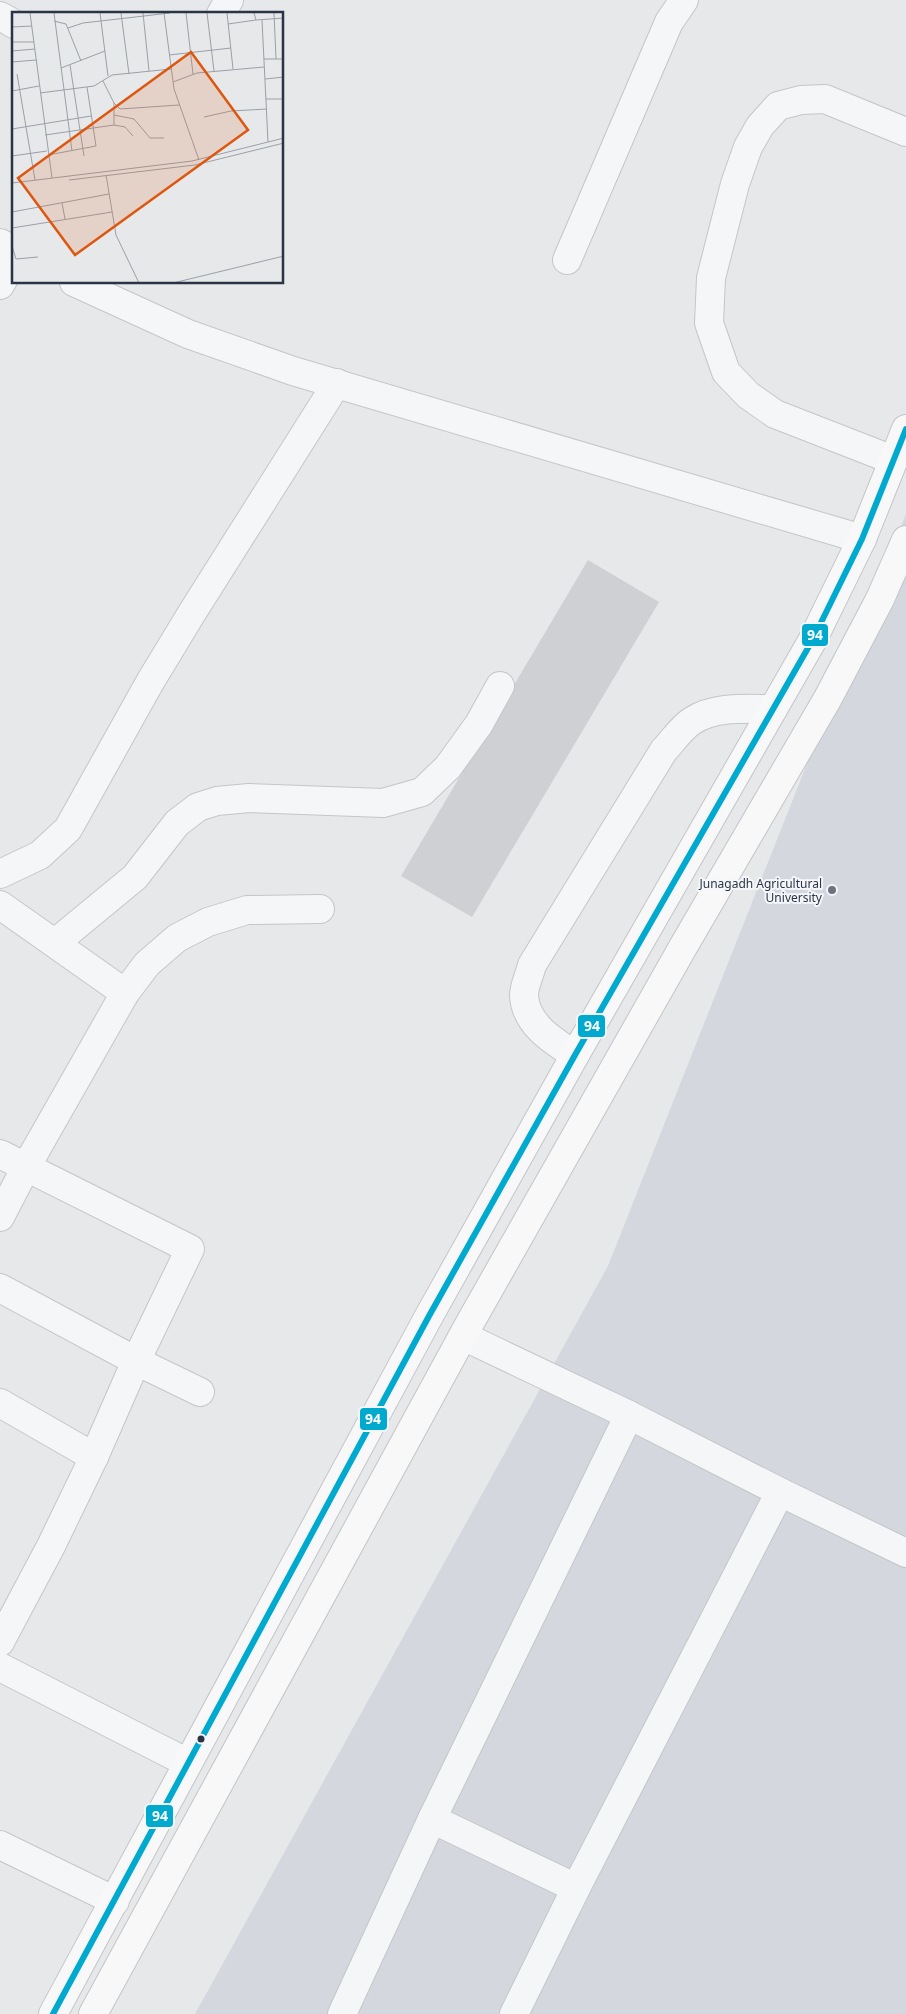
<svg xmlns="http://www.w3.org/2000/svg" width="906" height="2014" viewBox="0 0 906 2014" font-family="'Noto Sans',sans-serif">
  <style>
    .built { fill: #d4d7dd }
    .building { fill: #ced0d3 }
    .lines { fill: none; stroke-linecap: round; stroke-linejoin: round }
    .minor-casing { stroke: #c4c6c8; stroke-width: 30 }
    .major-casing { stroke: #c2c5c8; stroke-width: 30 }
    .minor { stroke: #f5f6f7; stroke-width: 28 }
    .major { stroke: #f8f8f8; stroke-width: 28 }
    .bus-1-casing { stroke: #f4f6f9; stroke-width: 10 }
    .bus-1 { stroke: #00a9ce; stroke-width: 6 }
    .poi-dot { fill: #6c737f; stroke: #f4f6f9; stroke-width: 2 }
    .bus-dot { fill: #2b3445; stroke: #f4f6f9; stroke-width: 2 }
    .labels { text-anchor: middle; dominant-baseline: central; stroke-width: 4; stroke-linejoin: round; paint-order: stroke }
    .poi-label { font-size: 12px; fill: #2b3445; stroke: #f4f6f9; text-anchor: end }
    .inset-road { fill: none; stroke: #9ba0a8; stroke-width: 1 }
    .view { fill: #df570f; fill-opacity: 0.15; stroke: #df570f; stroke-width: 2.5 }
    .inset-edge { fill: none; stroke: #2b3445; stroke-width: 2.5 }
    .line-badge { stroke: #f4f6f9; stroke-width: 2 }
    .badge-label { font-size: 14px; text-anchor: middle; font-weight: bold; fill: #fff }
  </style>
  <rect width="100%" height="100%" fill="#e6e8ea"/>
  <path class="built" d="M 906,514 L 906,2014 L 195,2014 L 608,1266 Z"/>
  <path class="building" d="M 588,560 L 659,602 L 472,917 L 401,876 Z"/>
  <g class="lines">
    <g class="minor-casing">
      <g id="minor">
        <path d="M 221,14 L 229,0"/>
        <path d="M 0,16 L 14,24"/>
        <path d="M 0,243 L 14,250"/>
        <path d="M 567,260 L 669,22 L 684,0"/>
        <path d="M 74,282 L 188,334 L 293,371 L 862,539"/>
        <path d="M 0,285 L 14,261"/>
        <path d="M 893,460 L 775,414 L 748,395 L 726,372 L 709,323 L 711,278 L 735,184 L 748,147 L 760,126 L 778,106 L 801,100 L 825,99 L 906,132"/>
        <path d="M 0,874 L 40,855 L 68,829 L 150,682 L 190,616 L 337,383"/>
        <path d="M 0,905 L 125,993"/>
        <path d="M 55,943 L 135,877 L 177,823 L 198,807 L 217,801 L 249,798 L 383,803 L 422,792 L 448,767 L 479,724 L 500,686"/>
        <path d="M 575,1055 C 553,1041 525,1024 524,995 C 524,986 530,974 532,965 L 664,750 C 673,741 681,728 692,721 C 715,706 746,709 773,709"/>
        <path d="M 0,1154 L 190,1249 L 136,1361 L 94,1457 L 51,1546 L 0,1642"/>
        <path d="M 0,1217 L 26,1167 L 125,993 L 147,964 L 177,938 L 208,922 L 247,910 L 320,909"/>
        <path d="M 0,1288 L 136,1361 L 200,1392"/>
        <path d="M 463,1336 L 629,1415 L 780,1492 L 906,1553"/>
        <path d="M 0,1403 L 94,1457"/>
        <path d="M 0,1667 L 188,1763"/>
        <path d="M 432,1819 L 576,1888"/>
        <path d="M 0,1845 L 115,1901"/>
        <path d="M 342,2014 L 432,1819 L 629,1415"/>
        <path d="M 514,2014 L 576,1888 L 780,1492"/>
      </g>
    </g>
    <g class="major-casing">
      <g id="major">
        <path d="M 53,2014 L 429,1316 L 575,1055 L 812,641 L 862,539 L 906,429"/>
        <path d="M 93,2014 L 471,1321 L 683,947 L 828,698 L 880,599 L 906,540"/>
      </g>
    </g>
    <use href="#minor" class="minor"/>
    <use href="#major" class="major"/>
    <g class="bus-1-casing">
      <path id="bus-1" d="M 53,2014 L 429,1316 L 575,1055 L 812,641 L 862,539 L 906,429"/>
    </g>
    <use href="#bus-1" class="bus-1"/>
  </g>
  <circle class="poi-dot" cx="832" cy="890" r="5"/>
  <circle class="bus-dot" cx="201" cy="1739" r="4.5"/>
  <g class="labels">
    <g class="poi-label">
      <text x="822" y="883">Junagadh Agricultural<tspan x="822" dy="14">University</tspan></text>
    </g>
  </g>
  <g transform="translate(12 12)">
    <rect width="271" height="271" fill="#e6e8ea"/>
    <path class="inset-road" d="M 18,1 L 40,166M 42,1 L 60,139M 88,1 L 96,64M 109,1 L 117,62M 131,1 L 137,59M 152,1 L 162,77 L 187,148M 174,1 L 181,62M 195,1 L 202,59M 215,1 L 221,57M 242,1 L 244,8 L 272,6M 262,1 L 264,47M 250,8 L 256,130M 42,9 L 54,12 L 69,49M 216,12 L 244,8M 0,15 L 20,14M 56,16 L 71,11 L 158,1M 0,30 L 22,30M 0,39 L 23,37M 157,43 L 219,36M 252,47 L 272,47M 0,50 L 24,48M 58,53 L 72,144M 49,56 L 93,39M 5,62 L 23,168M 253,67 L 272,65M 91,69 L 102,91 L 108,97 L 167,93M 161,70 L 185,61 L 252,55M 0,79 L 27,74M 28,81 L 82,74 L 100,63 L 159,57M 254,87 L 272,87M 102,91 L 102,113M 102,103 L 122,107 L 138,126 L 152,126M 192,105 L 219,99 L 255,97M 0,117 L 79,104M 33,123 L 102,113 L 113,115 L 121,124M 36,143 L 84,134 L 75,75M 0,144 L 35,139M 94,163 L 104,223 L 127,271M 57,168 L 183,153 L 272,131M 0,171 L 180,149 L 272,126M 50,191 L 53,207M 0,200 L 97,182M 0,216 L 100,200M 0,234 L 4,247 L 26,245M 161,271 L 272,244"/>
    <path class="view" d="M 179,40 L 236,118 L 63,243 L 6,166 Z"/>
    <rect width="271" height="271" class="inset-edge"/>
  </g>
  <g class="line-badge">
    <rect x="801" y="623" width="28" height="24" rx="5" fill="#00a9ce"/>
    <rect x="577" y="1014" width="29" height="24" rx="5" fill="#00a9ce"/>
    <rect x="359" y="1407" width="29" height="24" rx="5" fill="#00a9ce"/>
    <rect x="145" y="1804" width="29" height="24" rx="5" fill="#00a9ce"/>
  </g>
  <g class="badge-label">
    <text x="815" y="640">94</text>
    <text x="592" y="1031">94</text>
    <text x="373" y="1424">94</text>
    <text x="160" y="1821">94</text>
  </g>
</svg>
